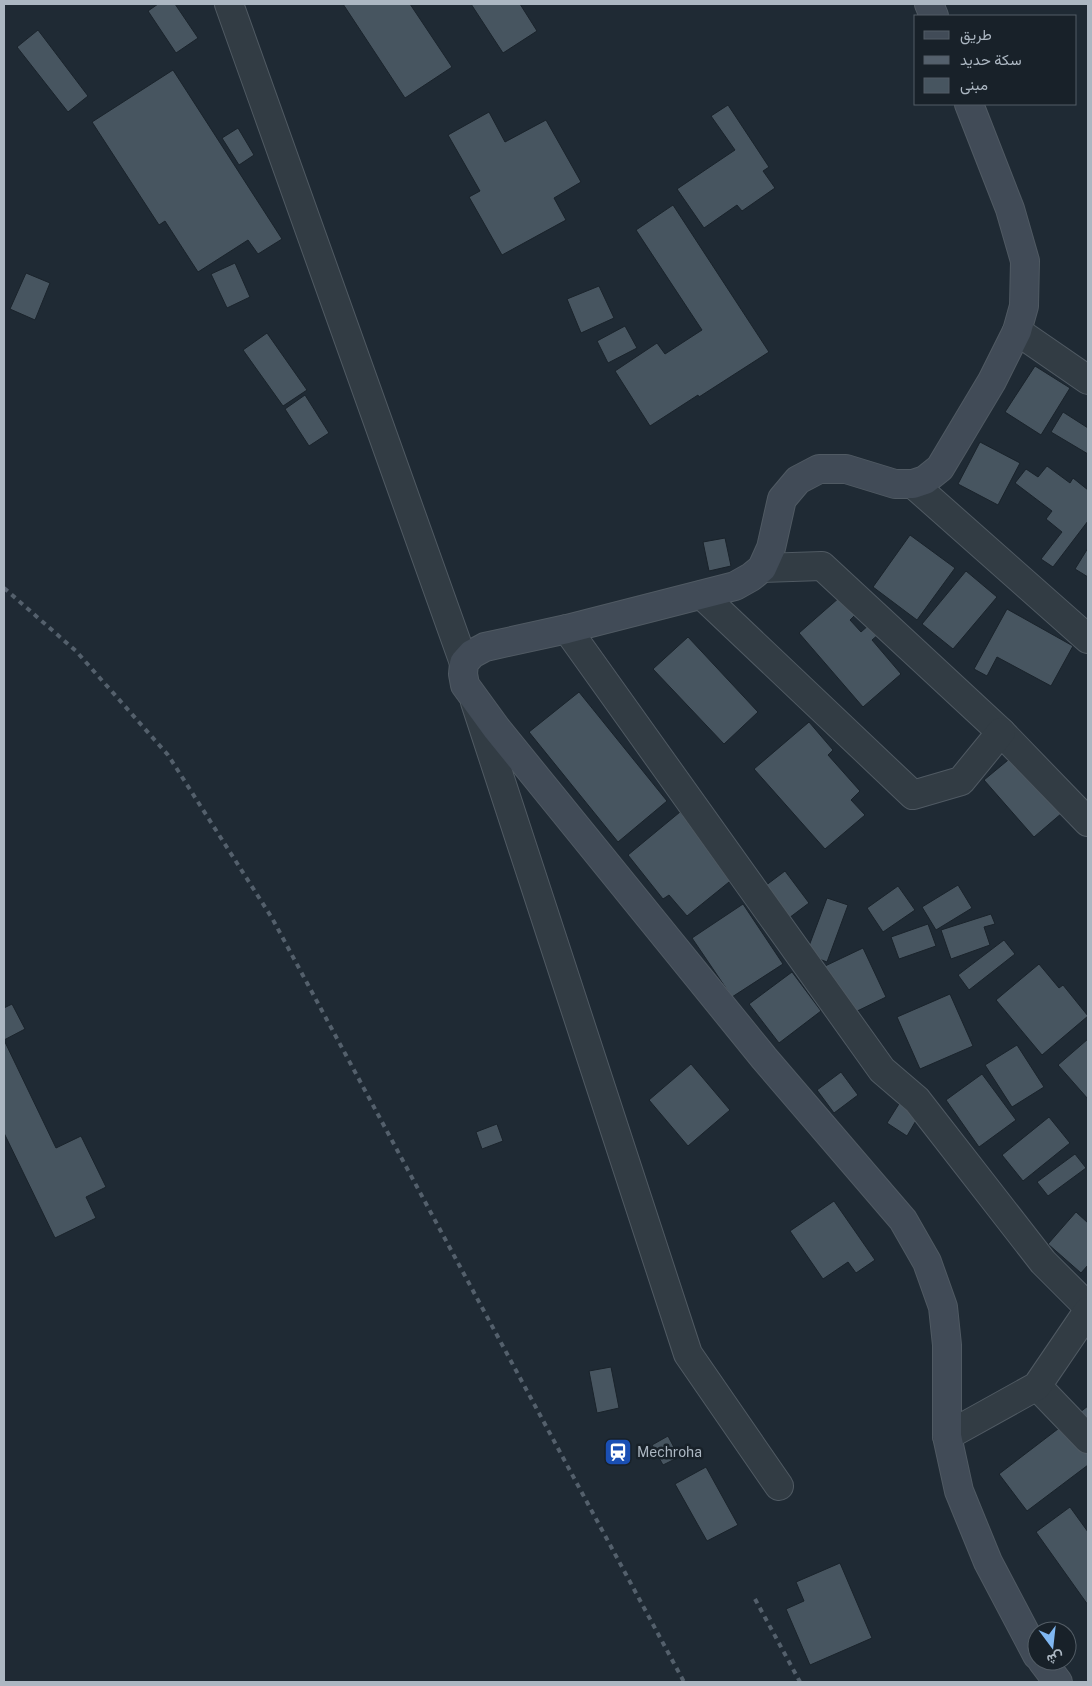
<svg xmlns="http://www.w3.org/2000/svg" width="1092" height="1686" viewBox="0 0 1092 1686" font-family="'Public Sans',Vazirmatn,sans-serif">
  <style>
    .building { fill: #475560; stroke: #1a232b }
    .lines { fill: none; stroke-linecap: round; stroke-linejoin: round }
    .minor-casing { stroke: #505a63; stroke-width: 30 }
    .secondary-casing { stroke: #505a63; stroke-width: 30 }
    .minor { stroke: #323c44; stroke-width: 28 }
    .secondary { stroke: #414b57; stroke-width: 28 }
    .rail { stroke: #54606c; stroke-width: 4; stroke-dasharray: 5 5; stroke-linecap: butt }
    .labels { text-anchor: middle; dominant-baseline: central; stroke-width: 5; stroke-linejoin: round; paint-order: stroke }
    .poi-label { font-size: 14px; fill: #acb7c2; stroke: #182129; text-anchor: start }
  </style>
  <rect width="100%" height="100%" fill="#1f2a34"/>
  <g class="building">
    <path d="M 158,4 L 175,4 L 198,38 L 176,53 L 148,11 Z"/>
    <path d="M 343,4 L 410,4 L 452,67 L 405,98 Z"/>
    <path d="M 471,4 L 520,4 L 537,31 L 503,53 Z"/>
    <path d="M 38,30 L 88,96 L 68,112 L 17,47 Z"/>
    <path d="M 173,70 L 282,239 L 258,254 L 248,240 L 198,272 L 165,221 L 159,225 L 92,122 Z"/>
    <path d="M 728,105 L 769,167 L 763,171 L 775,188 L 742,211 L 737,205 L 704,228 L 677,189 L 735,150 L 711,116 Z"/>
    <path d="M 489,112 L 505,142 L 546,120 L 581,182 L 554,198 L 566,220 L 502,255 L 469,197 L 480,191 L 448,135 Z"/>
    <path d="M 238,128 L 254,155 L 239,165 L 222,138 Z"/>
    <path d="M 673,205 L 769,352 L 699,397 L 698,395 L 650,426 L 615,371 L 657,343 L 665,354 L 702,330 L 636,230 Z"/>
    <path d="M 235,263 L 250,297 L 227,308 L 211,274 Z"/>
    <path d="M 26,273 L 50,283 L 35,320 L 10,309 Z"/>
    <path d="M 599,286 L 614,318 L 581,333 L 567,299 Z"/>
    <path d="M 625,326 L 637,348 L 608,363 L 597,341 Z"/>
    <path d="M 267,333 L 307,390 L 283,406 L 243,350 Z"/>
    <path d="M 1035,366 L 1070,388 L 1041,435 L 1005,412 Z"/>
    <path d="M 305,395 L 329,433 L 309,446 L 285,409 Z"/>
    <path d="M 1063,412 L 1088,428 L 1088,454 L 1051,432 Z"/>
    <path d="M 980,442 L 1020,463 L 998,505 L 958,484 Z"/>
    <path d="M 1047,466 L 1070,483 L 1073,478 L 1088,490 L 1088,521 L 1053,567 L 1041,559 L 1062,532 L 1046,519 L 1052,511 L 1015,483 L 1026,469 L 1038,477 Z"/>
    <path d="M 910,535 L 955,568 L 917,620 L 873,587 Z"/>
    <path d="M 725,538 L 731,566 L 709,571 L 703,542 Z"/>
    <path d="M 1088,548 L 1088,577 L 1075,569 Z"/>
    <path d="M 966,571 L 997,597 L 953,649 L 922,624 Z"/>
    <path d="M 840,597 L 855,615 L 850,620 L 861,632 L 870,624 L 879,634 L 872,640 L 901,674 L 863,707 L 799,633 Z"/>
    <path d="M 1007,609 L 1073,646 L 1051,686 L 997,657 L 987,676 L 974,669 Z"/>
    <path d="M 688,637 L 758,712 L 724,744 L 653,669 Z"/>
    <path d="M 579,692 L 667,801 L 618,842 L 529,732 Z"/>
    <path d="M 809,722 L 833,750 L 828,755 L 860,791 L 851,800 L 865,815 L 825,849 L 754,769 Z"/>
    <path d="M 1013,756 L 1062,813 L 1034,837 L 984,780 Z"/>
    <path d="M 680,812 L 734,878 L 687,916 L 669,895 L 663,899 L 628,855 Z"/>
    <path d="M 785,871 L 809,903 L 785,921 L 761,889 Z"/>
    <path d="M 958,885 L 972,908 L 936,930 L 922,907 Z"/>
    <path d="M 898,886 L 915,910 L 883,932 L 867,908 Z"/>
    <path d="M 827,898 L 848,905 L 827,962 L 806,954 Z"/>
    <path d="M 743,904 L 783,964 L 732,997 L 692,938 Z"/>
    <path d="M 991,914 L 995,924 L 984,927 L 990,945 L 951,959 L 941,930 Z"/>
    <path d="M 928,924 L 936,946 L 899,959 L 891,937 Z"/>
    <path d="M 1004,940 L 1015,954 L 969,990 L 958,975 Z"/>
    <path d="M 863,948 L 886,997 L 847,1016 L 823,967 Z"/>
    <path d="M 1039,964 L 1059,988 L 1063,985 L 1088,1016 L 1042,1055 L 996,1000 Z"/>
    <path d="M 792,972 L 821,1011 L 779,1043 L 749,1004 Z"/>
    <path d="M 950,994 L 973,1046 L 920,1069 L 897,1017 Z"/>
    <path d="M 12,1004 L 25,1029 L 4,1040 L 4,1008 Z"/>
    <path d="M 1088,1039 L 1088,1099 L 1058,1065 Z"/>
    <path d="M 4,1040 L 56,1148 L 81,1136 L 106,1187 L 86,1197 L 96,1218 L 55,1238 L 4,1133 Z"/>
    <path d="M 1017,1045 L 1044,1087 L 1012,1107 L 985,1065 Z"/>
    <path d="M 691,1064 L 730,1110 L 688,1146 L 649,1100 Z"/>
    <path d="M 841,1072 L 858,1095 L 834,1113 L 817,1090 Z"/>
    <path d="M 982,1074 L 1016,1120 L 979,1147 L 946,1100 Z"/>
    <path d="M 902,1099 L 921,1112 L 907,1136 L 887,1123 Z"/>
    <path d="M 1049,1117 L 1070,1143 L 1023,1181 L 1002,1155 Z"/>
    <path d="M 497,1124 L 503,1141 L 482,1149 L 476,1132 Z"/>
    <path d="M 1075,1154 L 1086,1168 L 1048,1196 L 1037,1182 Z"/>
    <path d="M 834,1201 L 875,1260 L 856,1273 L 848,1262 L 823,1279 L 790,1231 Z"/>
    <path d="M 1076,1212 L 1088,1223 L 1088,1265 L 1081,1273 L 1048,1244 Z"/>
    <path d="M 611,1367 L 619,1408 L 597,1413 L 589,1371 Z"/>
    <path d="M 1088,1406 L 1088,1465 L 1027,1511 L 999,1474 Z"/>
    <path d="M 668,1436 L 679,1457 L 663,1465 L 652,1445 Z"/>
    <path d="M 706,1467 L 738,1525 L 707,1541 L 675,1484 Z"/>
    <path d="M 1070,1507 L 1088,1532 L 1088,1605 L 1036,1532 Z"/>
    <path d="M 840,1563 L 872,1638 L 810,1665 L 786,1609 L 804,1601 L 796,1582 Z"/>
  </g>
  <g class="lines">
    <g class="minor-casing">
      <g id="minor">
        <path d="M 229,4 L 464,663"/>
        <path d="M 1017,331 L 1088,380"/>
        <path d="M 913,484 L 1088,639"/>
        <path d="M 762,568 L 822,566 L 1001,732 L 1088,822"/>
        <path d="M 702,595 L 913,795 L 961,781 L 1001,732"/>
        <path d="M 567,629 L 882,1070 L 917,1100 L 1043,1262 L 1088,1307"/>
        <path d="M 475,702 L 688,1354 L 779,1486"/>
        <path d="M 1037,1386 L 1088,1439"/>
        <path d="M 947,1436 L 1037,1386 L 1088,1311"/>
      </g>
    </g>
    <g class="secondary-casing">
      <g id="secondary">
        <path d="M 929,4 L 934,16"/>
        <path d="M 969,104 L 1010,209 L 1025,261 L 1024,306 L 1017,331 L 992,381 L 940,468 L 925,480 L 913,484 L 895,484 L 846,469 L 819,469 L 798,480 L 782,499 L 771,548 L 762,568 L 751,577 L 735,586 L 567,629 L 485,647 L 472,654 L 464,663 L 463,674 L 465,685 L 497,729 L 764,1058 L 903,1220 L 927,1262 L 943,1307 L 947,1345 L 947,1436 L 959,1491 L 988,1562 L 1037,1655"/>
        <path d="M 1042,1661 L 1058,1682"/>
      </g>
    </g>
    <use href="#minor" class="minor"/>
    <use href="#secondary" class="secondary"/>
    <g class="rail">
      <path d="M 4,588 L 76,651 L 168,755 L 272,918 L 684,1682"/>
      <path d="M 755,1599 L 800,1682"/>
    </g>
  </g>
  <defs>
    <g id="station-square" transform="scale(1.4375)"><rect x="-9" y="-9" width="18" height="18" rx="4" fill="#1a4fb4" stroke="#182129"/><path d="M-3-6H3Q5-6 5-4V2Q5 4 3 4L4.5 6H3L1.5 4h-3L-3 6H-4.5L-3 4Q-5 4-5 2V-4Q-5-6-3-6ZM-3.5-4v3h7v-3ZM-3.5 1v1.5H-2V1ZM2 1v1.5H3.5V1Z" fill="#fff"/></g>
  </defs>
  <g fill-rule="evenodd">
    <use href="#station-square" x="618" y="1452"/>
  </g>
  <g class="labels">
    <g class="poi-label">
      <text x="637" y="1452">Mechroha</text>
    </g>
  </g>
  <rect width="1092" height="1686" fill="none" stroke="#acb7c2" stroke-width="10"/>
  <rect x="914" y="15" width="162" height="90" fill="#182129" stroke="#535d66"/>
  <rect x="924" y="31" width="25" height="8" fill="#414b57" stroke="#535d66"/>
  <text x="960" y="40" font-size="15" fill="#acb7c2">طريق</text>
  <rect x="924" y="56" width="25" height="8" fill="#54606c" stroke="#535d66"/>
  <text x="960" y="65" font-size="15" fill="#acb7c2">سكة حديد</text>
  <rect x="924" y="78" width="25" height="15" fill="#475560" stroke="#535d66"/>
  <text x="960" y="90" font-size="15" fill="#acb7c2">مبنى</text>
  <g transform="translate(1052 1646) rotate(165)"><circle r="24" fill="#182129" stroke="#535d66"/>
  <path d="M0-4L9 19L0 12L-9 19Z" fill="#80b8f3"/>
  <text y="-8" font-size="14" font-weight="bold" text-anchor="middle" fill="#acb7c2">ش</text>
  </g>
</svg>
